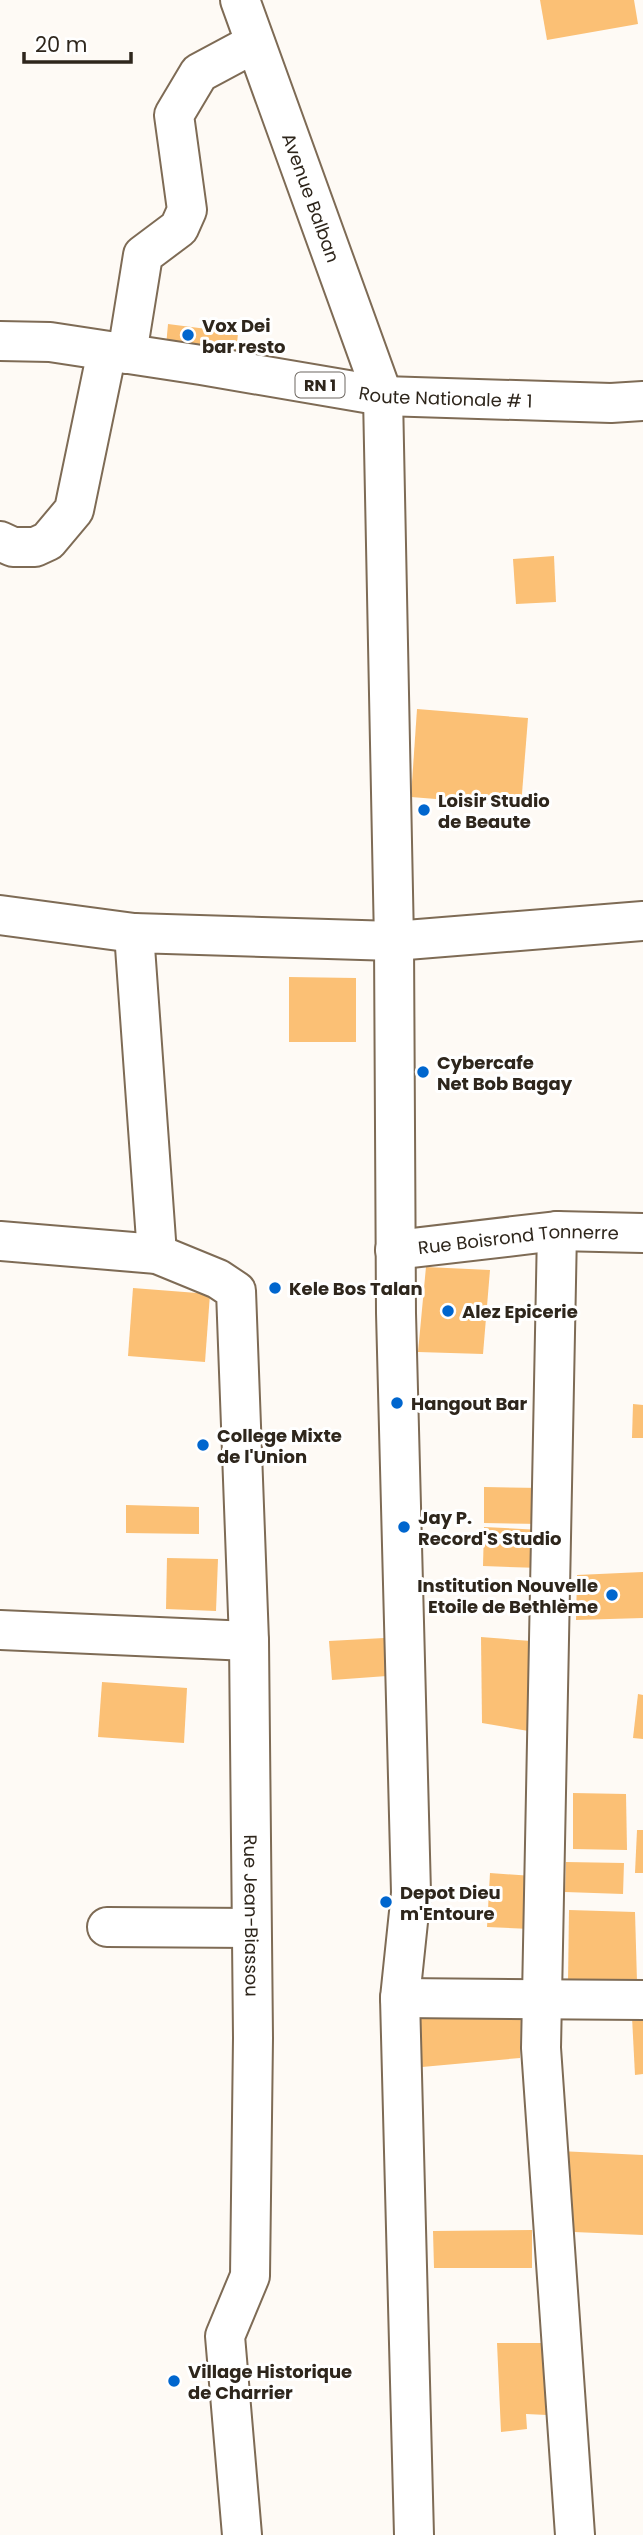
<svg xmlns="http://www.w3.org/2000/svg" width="643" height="2535" viewBox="0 0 643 2535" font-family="Poppins,sans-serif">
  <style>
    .building { fill: #fbc075 }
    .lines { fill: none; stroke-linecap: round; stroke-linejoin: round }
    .minor-casing { stroke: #7e6b55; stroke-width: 42 }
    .major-casing { stroke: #7e6b55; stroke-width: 42 }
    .minor { stroke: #fff; stroke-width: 38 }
    .major { stroke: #fff; stroke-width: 38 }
    .poi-dot { fill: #0066ce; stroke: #fff; stroke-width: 2.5 }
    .labels { text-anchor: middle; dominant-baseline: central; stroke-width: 6; stroke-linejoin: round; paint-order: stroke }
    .shield { fill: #fff; stroke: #6d6760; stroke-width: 2 }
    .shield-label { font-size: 16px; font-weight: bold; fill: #2e261c }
    .street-label { font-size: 18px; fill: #2e261c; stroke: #fff }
    .poi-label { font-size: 18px; font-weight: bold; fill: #2e261c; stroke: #fff; text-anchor: start }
  </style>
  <rect width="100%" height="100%" fill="#fefaf5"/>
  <g class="building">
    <path d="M 540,0 L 634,0 L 638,24 L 547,40 Z"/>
    <path d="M 168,324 L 238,333 L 236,355 L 166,346 Z"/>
    <path d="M 554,556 L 556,602 L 516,604 L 513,559 Z"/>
    <path d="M 417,709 L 528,718 L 521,806 L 411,797 Z"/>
    <path d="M 289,977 L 356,978 L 356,1042 L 289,1042 Z"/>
    <path d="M 426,1267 L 490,1270 L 483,1354 L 418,1352 Z"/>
    <path d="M 133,1288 L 210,1294 L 205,1362 L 128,1356 Z"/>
    <path d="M 633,1404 L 643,1405 L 643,1438 L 632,1438 Z"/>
    <path d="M 484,1487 L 542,1488 L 542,1524 L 484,1523 Z"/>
    <path d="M 126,1505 L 199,1507 L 199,1534 L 126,1533 Z"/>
    <path d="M 484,1527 L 541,1530 L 540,1568 L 483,1566 Z"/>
    <path d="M 167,1558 L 218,1559 L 216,1611 L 166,1609 Z"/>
    <path d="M 643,1572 L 643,1618 L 576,1620 L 577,1575 Z"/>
    <path d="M 481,1637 L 531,1641 L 534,1732 L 482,1723 Z"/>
    <path d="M 384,1638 L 387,1676 L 332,1680 L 329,1641 Z"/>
    <path d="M 102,1682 L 187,1688 L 184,1743 L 98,1737 Z"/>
    <path d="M 638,1694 L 643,1695 L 643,1739 L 633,1738 Z"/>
    <path d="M 573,1793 L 626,1794 L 627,1850 L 573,1849 Z"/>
    <path d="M 637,1830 L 643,1830 L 643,1873 L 635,1873 Z"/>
    <path d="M 566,1862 L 624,1863 L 623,1894 L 565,1892 Z"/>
    <path d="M 490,1873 L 533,1876 L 530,1929 L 487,1927 Z"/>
    <path d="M 569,1910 L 635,1912 L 637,1982 L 568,1982 Z"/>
    <path d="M 521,2010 L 520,2058 L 411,2068 L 409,2012 Z"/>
    <path d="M 643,2016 L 643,2074 L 635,2075 L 632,2017 Z"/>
    <path d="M 559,2151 L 643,2155 L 643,2235 L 574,2232 L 574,2224 L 557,2224 Z"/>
    <path d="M 532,2230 L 532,2268 L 434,2268 L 433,2231 Z"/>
    <path d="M 497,2343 L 547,2343 L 547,2415 L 526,2414 L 527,2429 L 501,2432 Z"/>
  </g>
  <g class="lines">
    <g class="minor-casing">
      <g id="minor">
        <path id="s1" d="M 240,0 L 383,396 L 394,941 L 396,1313 L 411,1893 L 400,1998 L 414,2535"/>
        <path d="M 127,354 L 143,255 L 179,228 L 187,210 L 174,115 L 199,73 L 255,43"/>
        <path d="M 0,541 L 13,547 L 35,547 L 48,541 L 74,510 L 107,351"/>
        <path d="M 0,915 L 134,933"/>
        <path d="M 557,1231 L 541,2048 L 575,2535"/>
        <path id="s2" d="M 0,1241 L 157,1254 L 218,1279 L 236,1291 L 249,1641 L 253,2038 L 250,2276 L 225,2336 L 242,2535"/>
        <path id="s3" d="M 395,1250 L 557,1231 L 643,1233"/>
        <path d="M 157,1254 L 134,933 L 394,941 L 643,921"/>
        <path d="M 0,1630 L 249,1641"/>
        <path d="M 107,1927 L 251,1928"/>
        <path d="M 400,1998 L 643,2000"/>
      </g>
    </g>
    <g class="major-casing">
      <g id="major">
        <path id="s4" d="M 0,341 L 50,342 L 201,365 L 383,396 L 611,403 L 643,401"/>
      </g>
    </g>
    <use href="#minor" class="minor"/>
    <use href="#major" class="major"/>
  </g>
  <g class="poi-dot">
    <circle cx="188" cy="335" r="7"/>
    <circle cx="424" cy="810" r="7"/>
    <circle cx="423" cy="1072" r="7"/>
    <circle cx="275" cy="1288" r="7"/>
    <circle cx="448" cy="1311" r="7"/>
    <circle cx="397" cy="1403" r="7"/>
    <circle cx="203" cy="1445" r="7"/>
    <circle cx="404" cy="1527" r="7"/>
    <circle cx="612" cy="1595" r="7"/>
    <circle cx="386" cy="1902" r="7"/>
    <circle cx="174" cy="2381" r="7"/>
  </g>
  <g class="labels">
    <rect class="shield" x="295.5" y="372.5" width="49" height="25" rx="5"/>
    <g class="shield-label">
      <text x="320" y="385">RN 1</text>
    </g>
    <g class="street-label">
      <text stroke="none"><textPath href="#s1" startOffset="210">Avenue Balban</textPath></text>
      <text stroke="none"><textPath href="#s4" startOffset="450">Route Nationale # 1</textPath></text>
      <text stroke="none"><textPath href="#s3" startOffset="124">Rue Boisrond Tonnerre</textPath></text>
      <text stroke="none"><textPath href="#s2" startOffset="870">Rue Jean-Biassou</textPath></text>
    </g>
    <g class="poi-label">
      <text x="202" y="325">Vox Dei<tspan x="202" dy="21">bar resto</tspan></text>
      <text x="438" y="800">Loisir Studio<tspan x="438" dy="21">de Beaute</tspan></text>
      <text x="437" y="1062">Cybercafe<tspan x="437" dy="21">Net Bob Bagay</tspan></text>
      <text x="289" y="1288">Kele Bos Talan</text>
      <text x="462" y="1311">Alez Epicerie</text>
      <text x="411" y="1403">Hangout Bar</text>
      <text x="217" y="1435">College Mixte<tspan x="217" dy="21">de l'Union</tspan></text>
      <text x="418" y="1517">Jay P.<tspan x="418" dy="21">Record'S Studio</tspan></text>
      <text x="598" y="1585" text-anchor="end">Institution Nouvelle<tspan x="598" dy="21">Etoile de Bethlème</tspan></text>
      <text x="400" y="1892">Depot Dieu<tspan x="400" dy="21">m'Entoure</tspan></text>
      <text x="188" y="2371">Village Historique<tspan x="188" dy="21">de Charrier</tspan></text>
    </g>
  </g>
  <path d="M24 52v10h107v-10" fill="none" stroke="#2e261c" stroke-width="3.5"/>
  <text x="35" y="52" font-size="21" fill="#2e261c" stroke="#ffffff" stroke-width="5" paint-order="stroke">20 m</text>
</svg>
